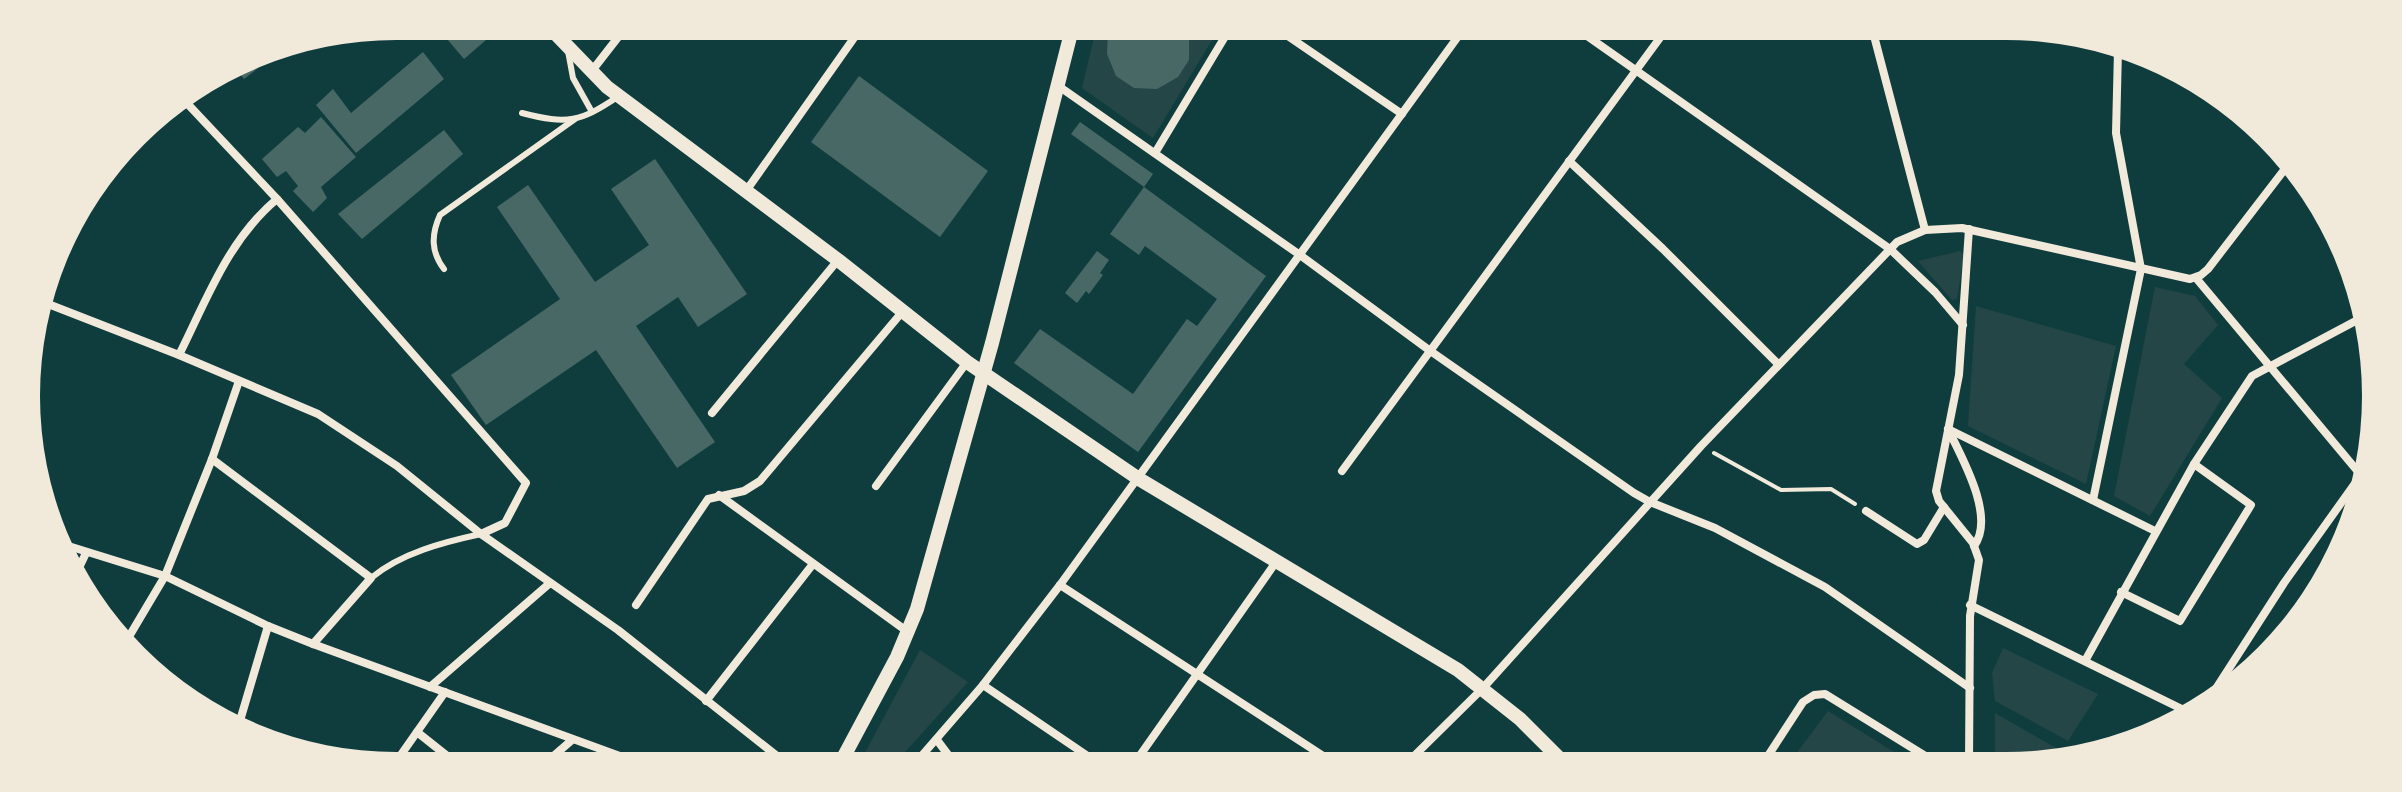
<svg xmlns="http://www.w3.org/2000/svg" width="2402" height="792" viewBox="0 0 2402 792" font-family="Ubuntu,sans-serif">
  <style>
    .green { fill: #244646 }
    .building { fill: #486865 }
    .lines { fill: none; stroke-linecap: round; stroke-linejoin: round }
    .path { stroke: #f1e9da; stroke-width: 4 }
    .service { stroke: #f1e9da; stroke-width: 6 }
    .minor { stroke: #f1e9da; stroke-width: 8 }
    .tertiary { stroke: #f1e9da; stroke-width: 14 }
  </style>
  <rect width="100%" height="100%" fill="#0f3d3e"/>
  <g class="green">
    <path d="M 1096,29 L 1218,30 L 1153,138 L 1082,88 Z"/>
    <path d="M 1960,251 L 1964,255 L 1957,299 L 1952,300 L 1918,261 Z"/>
    <path d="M 2155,287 L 2195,296 L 2218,325 L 2184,364 L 2222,398 L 2150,516 L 2114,496 Z"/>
    <path d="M 1976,306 L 2116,346 L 2086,484 L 1968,426 Z"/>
    <path d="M 2003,648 L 2098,694 L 2068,741 L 1995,701 L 1992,673 Z"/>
    <path d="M 920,650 L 968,682 L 898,760 L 861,760 Z"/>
    <path d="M 1828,711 L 1910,762 L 1790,762 Z"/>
    <path d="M 1995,713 L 2061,751 L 2053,763 L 1995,763 Z"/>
  </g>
  <g class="building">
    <path d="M 436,26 L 474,26 L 486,40 L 464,59 Z"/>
    <path d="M 1111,29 L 1186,29 L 1189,37 L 1189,60 L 1178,77 L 1157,89 L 1134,88 L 1116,76 L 1107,54 L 1108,31 Z"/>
    <path d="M 423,52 L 444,79 L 356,153 L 316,105 L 333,89 L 351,113 Z"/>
    <path d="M 253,55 L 262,65 L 244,79 L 234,67 Z"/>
    <path d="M 859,76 L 988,171 L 940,237 L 811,142 Z"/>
    <path d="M 321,117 L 356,157 L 321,187 L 327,198 L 313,212 L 293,191 L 298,186 L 286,171 L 277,177 L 262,159 L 298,127 L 305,133 Z"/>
    <path d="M 1080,122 L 1153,174 L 1144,187 L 1071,134 Z"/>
    <path d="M 444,130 L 463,154 L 362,239 L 338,214 Z"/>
    <path d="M 655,159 L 747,294 L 698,327 L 678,297 L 636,326 L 715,442 L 677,468 L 596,350 L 486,425 L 451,375 L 560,299 L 497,207 L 528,185 L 595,282 L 649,245 L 611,189 Z"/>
    <path d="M 1144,187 L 1266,276 L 1138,452 L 1014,363 L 1040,329 L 1133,394 L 1187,319 L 1197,326 L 1217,299 L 1145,246 L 1139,255 L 1110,234 Z"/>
    <path d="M 1097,251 L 1109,260 L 1100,273 L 1103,275 L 1089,294 L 1086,291 L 1077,303 L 1065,293 Z"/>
  </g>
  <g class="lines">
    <path class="path" d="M 1714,453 L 1781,490 L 1831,489 L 1855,504"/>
    <g class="service">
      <path d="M 568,51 L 573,78 L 592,112"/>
      <path d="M 522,113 C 568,125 580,122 619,96"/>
      <path d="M 444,269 C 431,252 431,235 440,215 L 575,119"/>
      <path d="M 371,578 C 401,553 444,542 481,534"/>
    </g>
    <g class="minor">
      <path d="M 1279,30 L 1402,114"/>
      <path d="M 1580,31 L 1890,249 L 1935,292 L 1963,325"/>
      <path d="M 1873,32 L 1925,230"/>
      <path d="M 2058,33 L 2097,41"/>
      <path d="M 591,72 L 626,27"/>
      <path d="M 1057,85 L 1300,255 L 1429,350 L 1634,493 L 1650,502 L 1715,528 L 1825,587 L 1970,688"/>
      <path d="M 183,99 L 277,199 L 526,483 L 505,523 L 481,534"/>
      <path d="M 1155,153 L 1229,30"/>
      <path d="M 1569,161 L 1663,249 L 1778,364"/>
      <path d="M 746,191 L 861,28"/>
      <path d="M 2196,278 L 2365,480"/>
      <path d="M 43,302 L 179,355 L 318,414 L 397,466 L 481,534 L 618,630 L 782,760"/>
      <path d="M 29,352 L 72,222"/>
      <path d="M 179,355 C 207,299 228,240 277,199"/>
      <path d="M 712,413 L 838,260"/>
      <path d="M 1948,429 L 2155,531"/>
      <path d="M 1948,429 C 1962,458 1996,517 1974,546"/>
      <path d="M 212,459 L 371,578 L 313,644"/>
      <path d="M 1342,471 L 1665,31"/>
      <path d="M 876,486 L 967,362"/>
      <path d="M 719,495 L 908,632"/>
      <path d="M 2093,500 L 2141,269 L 2116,133 L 2118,50"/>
      <path d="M 1866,511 L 1917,544 L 1924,540 L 1944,507"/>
      <path d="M 62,544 L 165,576 L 268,626 L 313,644 L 628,759"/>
      <path d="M 76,574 L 86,553"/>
      <path d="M 1060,585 L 1331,761"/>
      <path d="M 2121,592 L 2180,621 L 2251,505 L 2194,464"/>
      <path d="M 636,605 L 708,499 L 744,491 L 760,481 L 903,311"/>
      <path d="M 1970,605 L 2190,713"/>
      <path d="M 127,640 L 165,576 L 212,459 L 239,381"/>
      <path d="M 2085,661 L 2194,464 L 2252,376 L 2365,316"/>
      <path d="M 983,685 L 1095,761"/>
      <path d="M 430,687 L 550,583"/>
      <path d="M 706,701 L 813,564"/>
      <path d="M 2208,701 L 2284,583 L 2361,475"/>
      <path d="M 239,724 L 268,626"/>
      <path d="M 417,732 L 451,759"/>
      <path d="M 937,740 L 952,760"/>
      <path d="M 398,759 L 445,692"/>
      <path d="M 550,759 L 572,740"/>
      <path d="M 918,760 L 983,685 L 1060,585 L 1462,31"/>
      <path d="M 1136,761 L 1276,562"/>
      <path d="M 1409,761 L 1483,688 L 1701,446 L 1897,242 L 1925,230 L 1962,228 L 2190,279 L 2201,275 L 2208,269 L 2288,165"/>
      <path d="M 1764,762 L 1803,702 L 1814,695 L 1825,694 L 1935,762"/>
      <path d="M 1969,763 L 1970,616 L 1979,560 L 1973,543 L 1939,501 L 1936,491 L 1959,375 L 1969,229"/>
    </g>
    <g class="tertiary">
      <path d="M 549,27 L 607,87 L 838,260 L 967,362 L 1139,479 L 1458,670 L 1520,719 L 1563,762"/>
      <path d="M 842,760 L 897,657 L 917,609 L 992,343 L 1072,29"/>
    </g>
  </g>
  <path d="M0 0H2402V792H0ZM396 40H2006A356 356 0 0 1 2362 396V396A356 356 0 0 1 2006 752H396A356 356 0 0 1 40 396V396A356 356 0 0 1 396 40Z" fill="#f1e9da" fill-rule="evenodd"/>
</svg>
